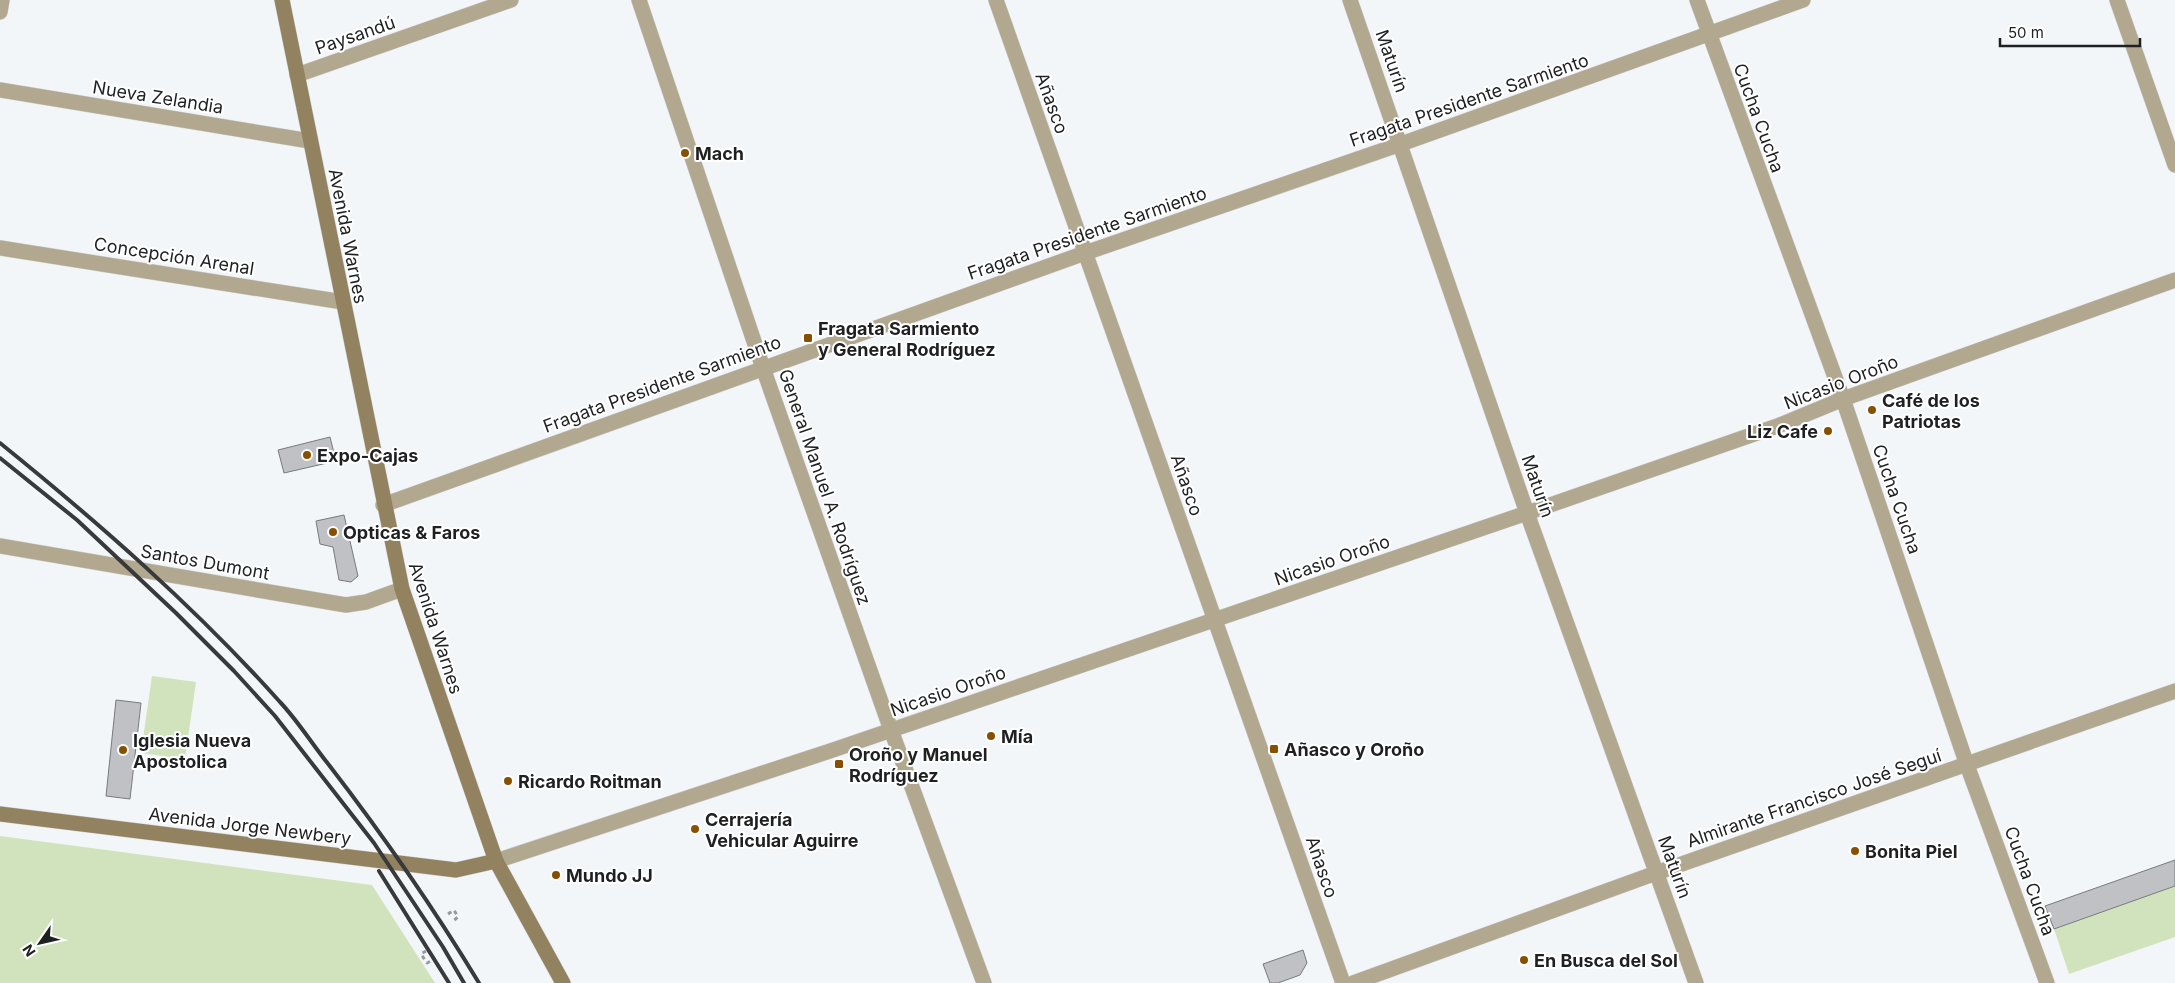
<svg xmlns="http://www.w3.org/2000/svg" width="2175" height="983" viewBox="0 0 2175 983" font-family="Inter,sans-serif">
  <style>
    .green { fill: #d1e3bc }
    .building { fill: #bfc1c4; stroke: #787a7d }
    .lines { fill: none; stroke-linecap: round; stroke-linejoin: round }
    .street-casing { stroke: #d1d4d6; stroke-width: 16 }
    .secondary-casing { stroke: #d1d4d6; stroke-width: 16 }
    .path { stroke: #989a9c; stroke-width: 3; stroke-dasharray: 4 4; stroke-linecap: butt }
    .street { stroke: #b2a890; stroke-width: 15 }
    .secondary { stroke: #92825f; stroke-width: 15 }
    .rail { stroke: #38393a; stroke-width: 4 }
    .poi-dot { fill: #875000; stroke: #fff; stroke-width: 2 }
    .labels { text-anchor: middle; dominant-baseline: central; stroke-width: 4; stroke-linejoin: round; paint-order: stroke }
    .street-label { font-size: 18px; fill: #1f2021; stroke: #fff }
    .poi-label { font-size: 18px; font-weight: bold; fill: #1f2021; stroke: #fff; text-anchor: start }
  </style>
  <rect width="100%" height="100%" fill="#f3f6f9"/>
  <g class="green">
    <path d="M 152,676 L 196,682 L 185,759 L 141,753 Z"/>
    <path d="M 0,836 L 372,885 L 435,983 L 0,983 Z"/>
    <path d="M 2175,886 L 2175,937 L 2069,974 L 2054,929 Z"/>
  </g>
  <g class="building">
    <path d="M 330,437 L 336,461 L 284,473 L 278,450 Z"/>
    <path d="M 344,515 L 358,576 L 351,582 L 339,580 L 333,547 L 320,544 L 316,521 Z"/>
    <path d="M 116,700 L 141,703 L 130,799 L 106,796 Z"/>
    <path d="M 2175,860 L 2175,886 L 2054,929 L 2045,906 Z"/>
    <path d="M 1303,950 L 1307,963 L 1300,975 L 1278,983 L 1270,983 L 1263,964 Z"/>
  </g>
  <g class="lines">
    <g class="street-casing">
      <g id="street">
        <path d="M 639,0 L 763,368 L 891,730 L 984,983"/>
        <path d="M 996,0 L 1343,983"/>
        <path d="M 1350,0 L 1527,513 L 1696,983"/>
        <path d="M 1697,0 L 1843,399 L 1967,765 L 2047,983"/>
        <path d="M 2117,0 L 2175,165"/>
        <path d="M 0,12 L 2,0"/>
        <path d="M 297,75 L 511,0"/>
        <path d="M 0,90 L 310,141"/>
        <path d="M 0,248 L 343,302"/>
        <path d="M 383,505 L 1085,253 L 1401,144 L 1803,0"/>
        <path d="M 0,546 L 346,605 L 366,602 L 402,589"/>
        <path d="M 496,861 L 833,750 L 1527,513 L 1780,425 L 1843,399 L 2175,280"/>
        <path d="M 1353,983 L 1656,873 L 2175,691"/>
      </g>
    </g>
    <g class="secondary-casing">
      <g id="secondary">
        <path d="M 282,0 L 402,589 L 496,861 L 563,983"/>
        <path d="M 0,814 L 456,870 L 496,861"/>
      </g>
    </g>
    <g class="path">
      <path d="M 448,914 L 454,910 L 458,917 L 452,922"/>
      <path d="M 426,951 L 421,954 L 427,963 L 431,961"/>
    </g>
    <use href="#street" class="street"/>
    <use href="#secondary" class="secondary"/>
    <g class="rail">
      <path d="M 0,443 C 99,523 195,607 280,702 C 298,721 312,744 329,765 C 383,835 433,907 479,983"/>
      <path d="M 0,458 L 77,520 L 176,613 L 234,671 L 275,716 L 374,843 L 443,947 L 464,983"/>
      <path d="M 379,871 L 449,983"/>
    </g>
  </g>
  <g class="poi-dot">
    <circle cx="685" cy="153" r="5"/>
    <rect x="803" y="333" width="10" height="10" rx="2.5"/>
    <circle cx="1872" cy="410" r="5"/>
    <circle cx="1828" cy="431" r="5"/>
    <circle cx="307" cy="455" r="5"/>
    <circle cx="333" cy="532" r="5"/>
    <circle cx="991" cy="736" r="5"/>
    <rect x="1269" y="744" width="10" height="10" rx="2.5"/>
    <circle cx="123" cy="750" r="5"/>
    <rect x="834" y="759" width="10" height="10" rx="2.5"/>
    <circle cx="508" cy="781" r="5"/>
    <circle cx="695" cy="829" r="5"/>
    <circle cx="1855" cy="851" r="5"/>
    <circle cx="556" cy="875" r="5"/>
    <circle cx="1524" cy="960" r="5"/>
  </g>
  <g class="labels">
    <g class="street-label">
      <text transform="translate(355 35) rotate(-19)">Paysandú</text>
      <text transform="translate(1392 61) rotate(71)">Maturín</text>
      <text transform="translate(158 97) rotate(9)">Nueva Zelandia</text>
      <text transform="translate(1469 100) rotate(-19)">Fragata Presidente Sarmiento</text>
      <text transform="translate(1052 103) rotate(70)">Añasco</text>
      <text transform="translate(1759 118) rotate(70)">Cucha Cucha</text>
      <text transform="translate(1087 233) rotate(-19)">Fragata Presidente Sarmiento</text>
      <text transform="translate(348 236) rotate(79)">Avenida Warnes</text>
      <text transform="translate(174 256) rotate(9)">Concepción Arenal</text>
      <text transform="translate(1841 382) rotate(-21)">Nicasio Oroño</text>
      <text transform="translate(662 384) rotate(-20)">Fragata Presidente Sarmiento</text>
      <text transform="translate(1187 485) rotate(71)">Añasco</text>
      <text transform="translate(1538 486) rotate(71)">Maturín</text>
      <text transform="translate(825 487) rotate(71)">General Manuel A. Rodríguez</text>
      <text transform="translate(1897 499) rotate(71)">Cucha Cucha</text>
      <text transform="translate(1332 560) rotate(-19)">Nicasio Oroño</text>
      <text transform="translate(205 562) rotate(10)">Santos Dumont</text>
      <text transform="translate(436 628) rotate(72)">Avenida Warnes</text>
      <text transform="translate(948 691) rotate(-19)">Nicasio Oroño</text>
      <text transform="translate(1814 798) rotate(-19)">Almirante Francisco José Seguí</text>
      <text transform="translate(250 826) rotate(7)">Avenida Jorge Newbery</text>
      <text transform="translate(1322 867) rotate(71)">Añasco</text>
      <text transform="translate(1675 867) rotate(70)">Maturín</text>
      <text transform="translate(2030 881) rotate(70)">Cucha Cucha</text>
    </g>
    <g class="poi-label">
      <text x="695" y="153">Mach</text>
      <text x="818" y="328">Fragata Sarmiento<tspan x="818" dy="21">y General Rodríguez</tspan></text>
      <text x="1882" y="400">Café de los<tspan x="1882" dy="21">Patriotas</tspan></text>
      <text x="1818" y="431" text-anchor="end">Liz Cafe</text>
      <text x="317" y="455">Expo-Cajas</text>
      <text x="343" y="532">Opticas &amp; Faros</text>
      <text x="1001" y="736">Mía</text>
      <text x="133" y="740">Iglesia Nueva<tspan x="133" dy="21">Apostolica</tspan></text>
      <text x="1284" y="749">Añasco y Oroño</text>
      <text x="849" y="754">Oroño y Manuel<tspan x="849" dy="21">Rodríguez</tspan></text>
      <text x="518" y="781">Ricardo Roitman</text>
      <text x="705" y="819">Cerrajería<tspan x="705" dy="21">Vehicular Aguirre</tspan></text>
      <text x="1865" y="851">Bonita Piel</text>
      <text x="566" y="875">Mundo JJ</text>
      <text x="1534" y="960">En Busca del Sol</text>
    </g>
  </g>
  <g transform="translate(40 943) rotate(236)" stroke="#ffffff" stroke-width="4" paint-order="stroke">
  <path d="M0-4L9 19L0 12L-9 19Z" fill="#1f2021"/>
  <text y="-8" font-size="14" font-weight="bold" text-anchor="middle" fill="#1f2021">N</text>
  </g>
  <path d="M2000 38v8h140v-8" fill="none" stroke="#1f2021" stroke-width="2.5"/>
  <text x="2008" y="38" font-size="15" fill="#1f2021" stroke="#ffffff" stroke-width="4" paint-order="stroke">50 m</text>
</svg>
